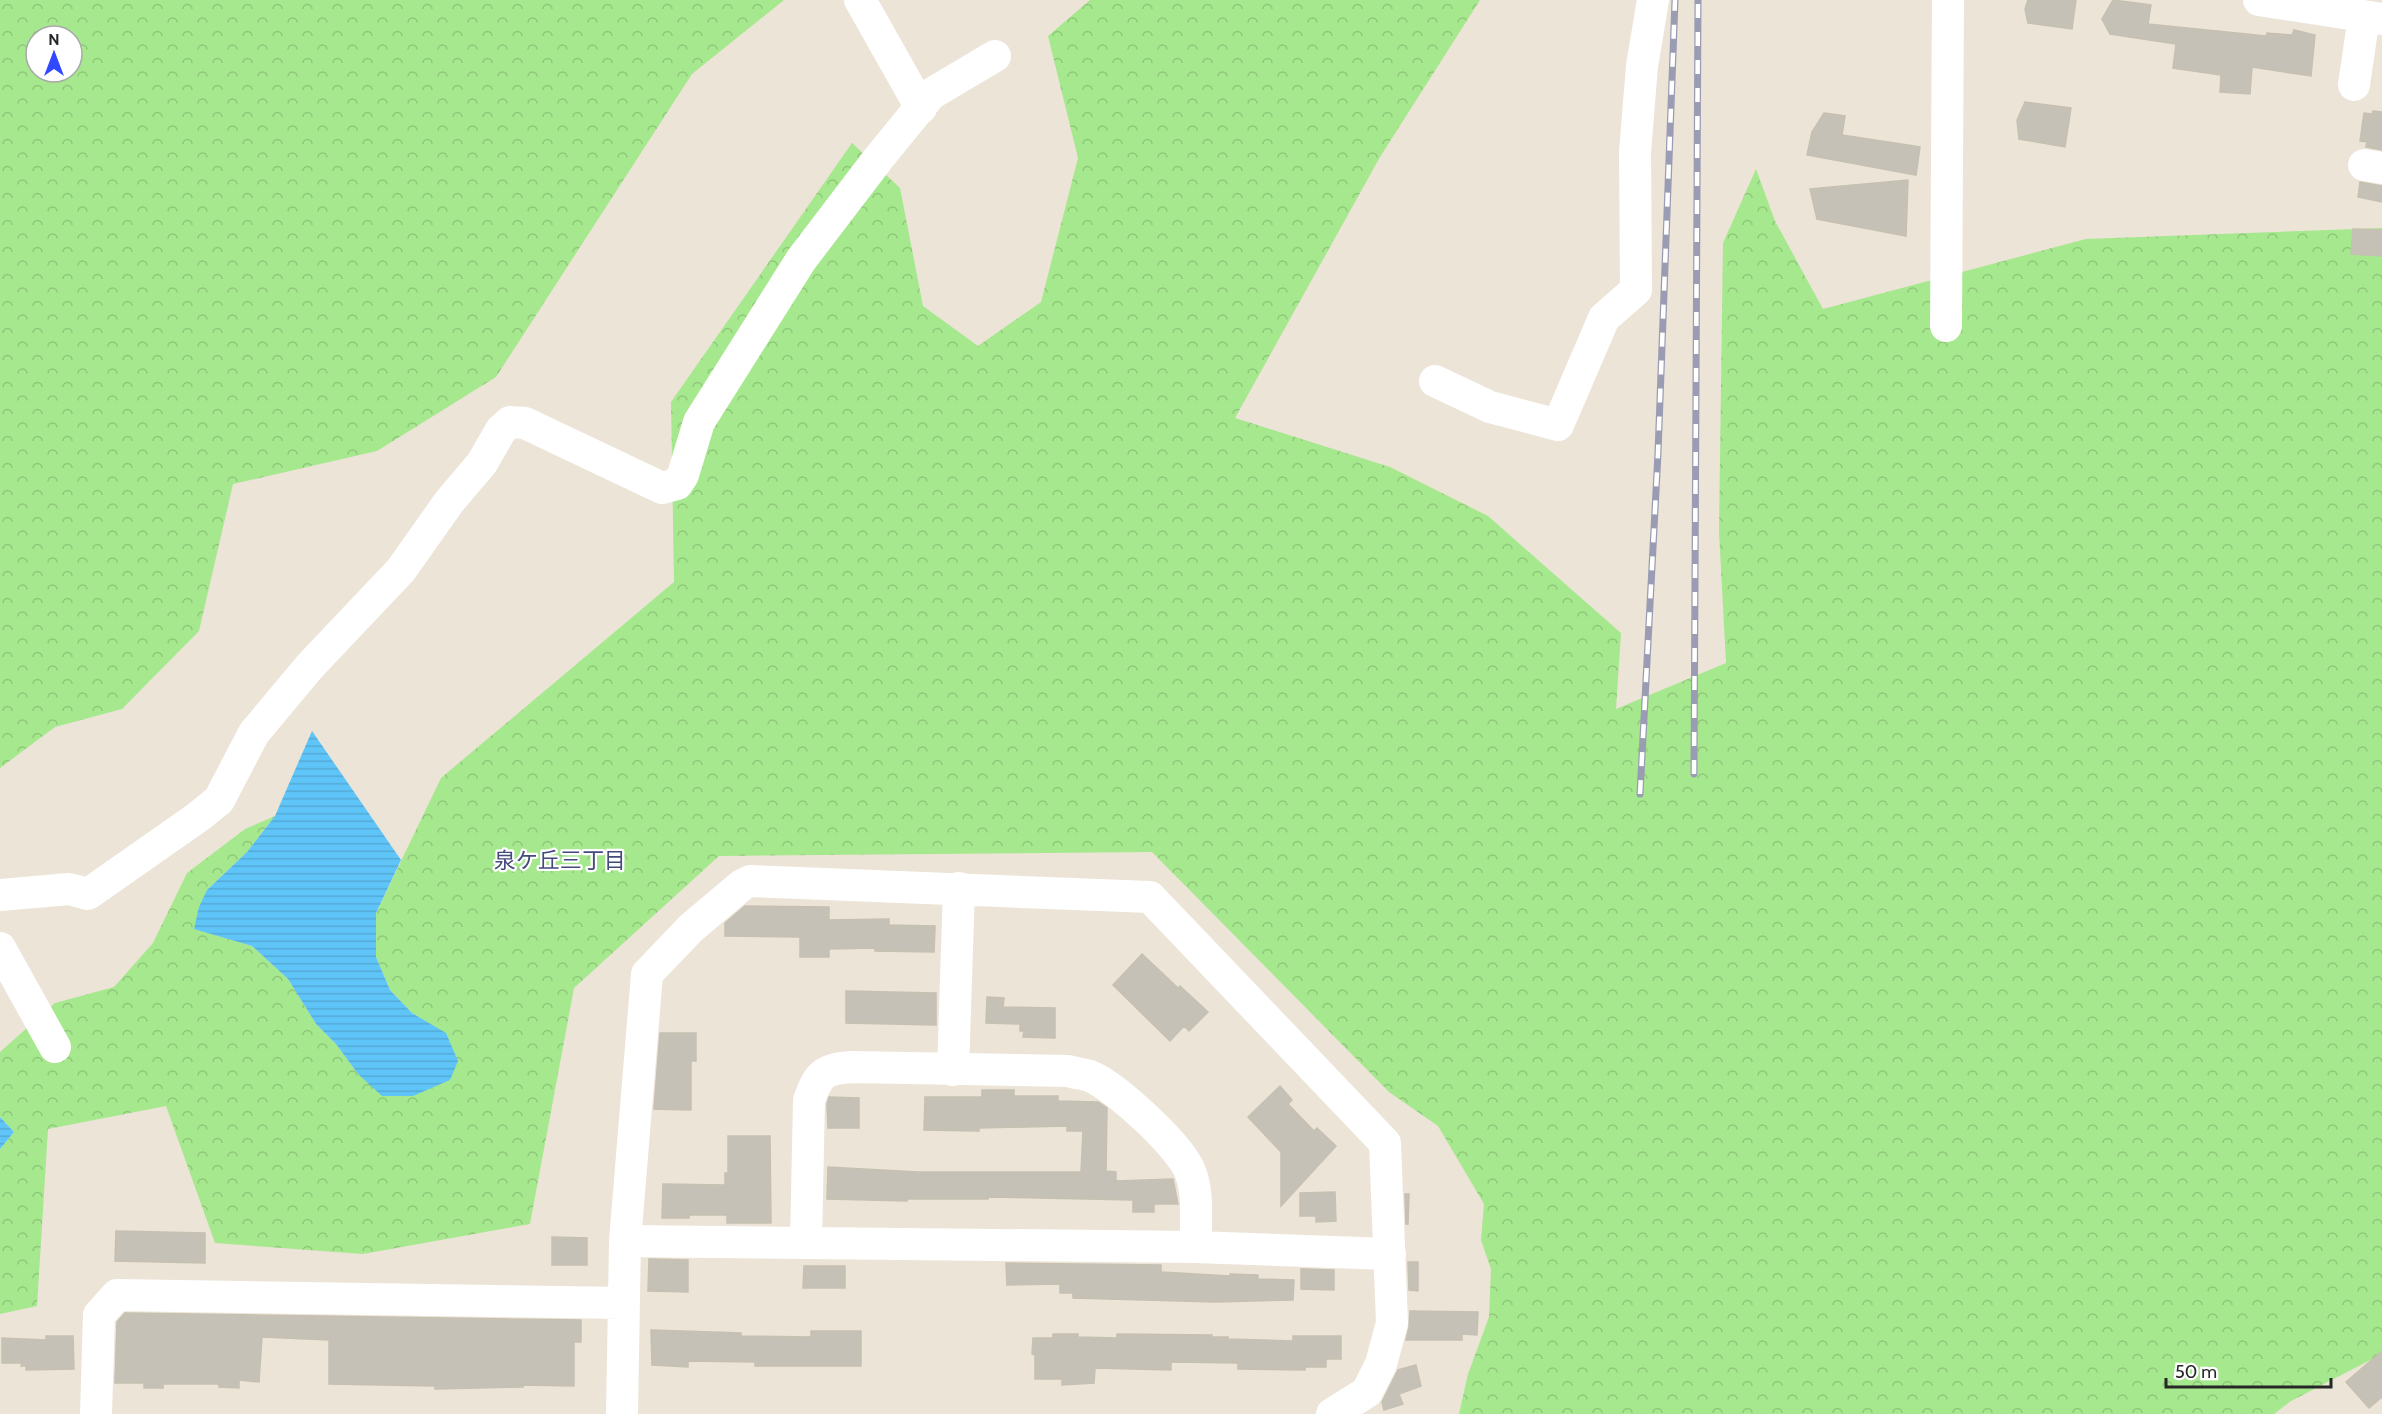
<svg xmlns="http://www.w3.org/2000/svg" width="2382" height="1414" viewBox="0 0 2382 1414" font-family="Cabin,'Noto Sans JP',sans-serif">
  <defs>
    <pattern id="forest-crowns" width="20" height="18" patternUnits="userSpaceOnUse" patternTransform="scale(1.5)"><rect width="20" height="18" fill="#a6e88d"/><path d="M2 6a3 3 0 1 1 6 0M12 15a3 3 0 1 1 6 0" fill="none" stroke="#8fc77a"/></pattern>
    <pattern id="water-rules" width="6" height="5" patternUnits="userSpaceOnUse" patternTransform="scale(1.5)"><rect width="6" height="5" fill="#5fc5f8"/><path d="M0 2.5h6" fill="none" stroke="#53a9d5"/></pattern>
  </defs>
  <rect width="100%" height="100%" fill="#ece4d7"/>
  <path fill="url(#forest-crowns)" fill-rule="evenodd" d="M0,0H784L692,74L496,377L377,451L233,484L199,631L122,709L55,727L0,768ZM36,36H72V72H36Z
    M1090,0H1480L1380,157L1235,418L1390,467L1488,516L1621,633L1616,709L1726,663L1719,531L1723,243L1756,169L1775,221L1823,309L2086,239L2382,228V1354L2291,1401L2274,1414H1459L1468,1374L1489,1317L1491,1269L1481,1240L1484,1204L1438,1126L1389,1092L1152,852L719,856L574,988L530,1224L363,1254L215,1243L166,1106L48,1129L37,1306L0,1314V1149L14,1132L0,1117V1052L55,1003L114,987L153,943L187,873L245,829L275,816L247,852L207,890L195,929L252,946L288,979L316,1024L336,1044L358,1074L446,1034L412,1013L390,990L376,957V913L441,778L674,582L671,402L852,143L900,188L923,306L978,346L1041,302L1078,158L1048,36Z"/>
  <path fill="url(#water-rules)" d="M312,731L401,860L376,913V957L390,990L412,1013L446,1033L458,1061L450,1080L413,1096H382L358,1074L336,1044L316,1024L288,979L252,946L194,929L199,907L207,890L247,852L275,816Z
    M0,1117L14,1132L0,1149Z"/>
  <path fill="#c6c1b7" stroke="#c6c0b1" stroke-width="1.5" d="M2028,0H2076L2072,29L2028,23L2025,9Z
    M2113,0L2151,5L2148,24L2266,36L2267,33L2292,35L2294,30L2315,35L2311,76L2252,67L2250,94L2220,92L2221,75L2173,68L2176,44L2110,34L2102,19Z
    M2025,102L2071,108L2065,147L2019,139L2017,120Z
    M2373,111L2382,112V150L2366,147L2367,142L2360,141L2364,113L2372,114Z
    M1824,113L1845,116L1842,135L1920,147L1916,175L1807,155L1812,132Z
    M1908,180L1906,236L1817,219L1810,189Z
    M2360,182L2382,186V202L2358,197Z
    M2353,229L2382,230V256L2351,254Z
    M745,906L829,907V920L889,919V925L935,926L934,952L875,951V948L829,949V957H800V937L725,936V923Z
    M1142,954L1178,988L1180,986L1208,1012L1189,1031L1184,1026L1170,1041L1113,985Z
    M846,991L936,993V1025L846,1023Z
    M987,997L1004,998L1003,1007L1055,1008V1038L1023,1037L1024,1031H1020V1024L986,1023Z
    M660,1033H696V1061H691V1110L654,1109Z
    M1280,1086L1292,1100L1288,1104L1314,1131L1317,1128L1336,1146L1281,1206V1152L1248,1117Z
    M982,1090H1014V1096H1058V1101L1098,1102L1107,1108L1106,1171L1116,1172V1181L1173,1179L1178,1204H1154V1212H1133V1200L988,1197V1199H907V1201L827,1199L828,1167L918,1172H1081L1083,1131H1067V1126L979,1128V1131L924,1130L925,1097H982Z
    M829,1097L859,1098V1128H828L827,1104Z
    M728,1136H770L771,1223H727V1215H689V1218H662L663,1184L725,1185V1173H728Z
    M1335,1192L1336,1221L1316,1222V1216H1300V1193Z
    M1405,1194H1409L1408,1224H1406Z
    M116,1231L205,1233V1263L115,1261Z
    M552,1237L587,1238V1265H552Z
    M649,1259L688,1260V1292L648,1291Z
    M1408,1262H1418V1291L1409,1290Z
    M1006,1263L1161,1265V1272L1230,1276V1274L1258,1275V1279L1294,1280L1293,1300L1215,1302L1073,1298V1293H1060V1284L1007,1285Z
    M804,1266H845V1288H803Z
    M1301,1269L1334,1270V1290L1301,1289Z
    M1410,1311L1478,1312L1477,1335L1462,1334V1340H1406L1409,1327Z
    M125,1313L581,1320V1342H574V1386L523,1385V1387L435,1389V1386L329,1384V1340L262,1337L259,1382L239,1380V1388L219,1387V1384H163V1388H144V1383H115L117,1322Z
    M651,1330L741,1333V1336L811,1337V1331H861V1366H755V1362L688,1361V1367L652,1365Z
    M1053,1334H1078V1337L1117,1338V1334L1212,1335V1337H1228V1339L1293,1341V1336H1341V1359H1326V1367H1305V1370L1238,1369V1363L1171,1362V1370L1095,1368L1094,1383L1062,1385V1379H1035V1355L1032,1354L1033,1338H1053Z
    M46,1336H73L74,1369L26,1370V1366H21L22,1363H2V1338L46,1340Z
    M2382,1351V1397L2369,1408L2346,1382Z
    M1416,1365L1421,1386L1399,1394L1403,1404L1384,1410L1382,1402L1398,1370Z"/>
  <g fill="none" stroke-linecap="round" stroke-linejoin="round">
    <path stroke="#fff" stroke-width="32" d="M860,0L921,108
      M2259,0L2382,19
      M2354,85L2364,16
      M2364,165L2382,168
      M1946,326L1948,0
      M1435,381L1490,407L1558,425L1604,318L1636,290L1635,152L1642,66L1653,0
      M0,895L69,889L88,894L198,817L219,800L254,733L310,666L401,570L449,502L482,463L501,430L510,422L525,423L662,488L677,484L683,475L699,422L801,260L878,159L931,94L995,56
      M0,948L55,1047
      M953,1070L959,888
      M625,1241L1196,1247L1390,1254
      M806,1242L809,1100C819,1073 824,1069 852,1067L1068,1071C1075,1073 1084,1074 1090,1076C1116,1087 1183,1148 1191,1174C1199,1196 1195,1224 1196,1247
      M96,1414L99,1315L117,1295L624,1303
      M622,1414L625,1241L647,974L691,928L742,885L750,881L1150,897L1385,1143L1392,1323L1381,1364L1367,1392L1332,1414"/>
    <g stroke="#9a9cb4" stroke-width="7">
      <path id="rail" d="M1694,774L1698,0
        M1640,794L1658,453L1675,0"/>
    </g>
    <use href="#rail" stroke="#fff" stroke-width="4.5" stroke-dasharray="14" stroke-linecap="butt"/>
  </g>
  <g text-anchor="middle" dominant-baseline="central" stroke-width="4.5" stroke-linejoin="round" paint-order="stroke">
    <g font-size="22" fill="#444a7b" stroke="#fff">
      <text x="560" y="860">泉ケ丘三丁目</text>
    </g>
  </g>
  <g transform="translate(54 54)"><circle r="28" fill="#ffffff" stroke="#a9a9a9" stroke-width="1.5"/>
  <path d="M0-4.5L10 22L0 15L-10 22Z" fill="#3049ff"/>
  <text y="-9" font-size="16" font-weight="bold" text-anchor="middle" fill="#272727">N</text>
  </g>
  <path d="M2166 1378v9h165v-9" fill="none" stroke="#272727" stroke-width="3"/>
  <text x="2175" y="1378" font-size="18" fill="#272727" stroke="#ffffff" stroke-width="4.5" paint-order="stroke">50 m</text>
</svg>
